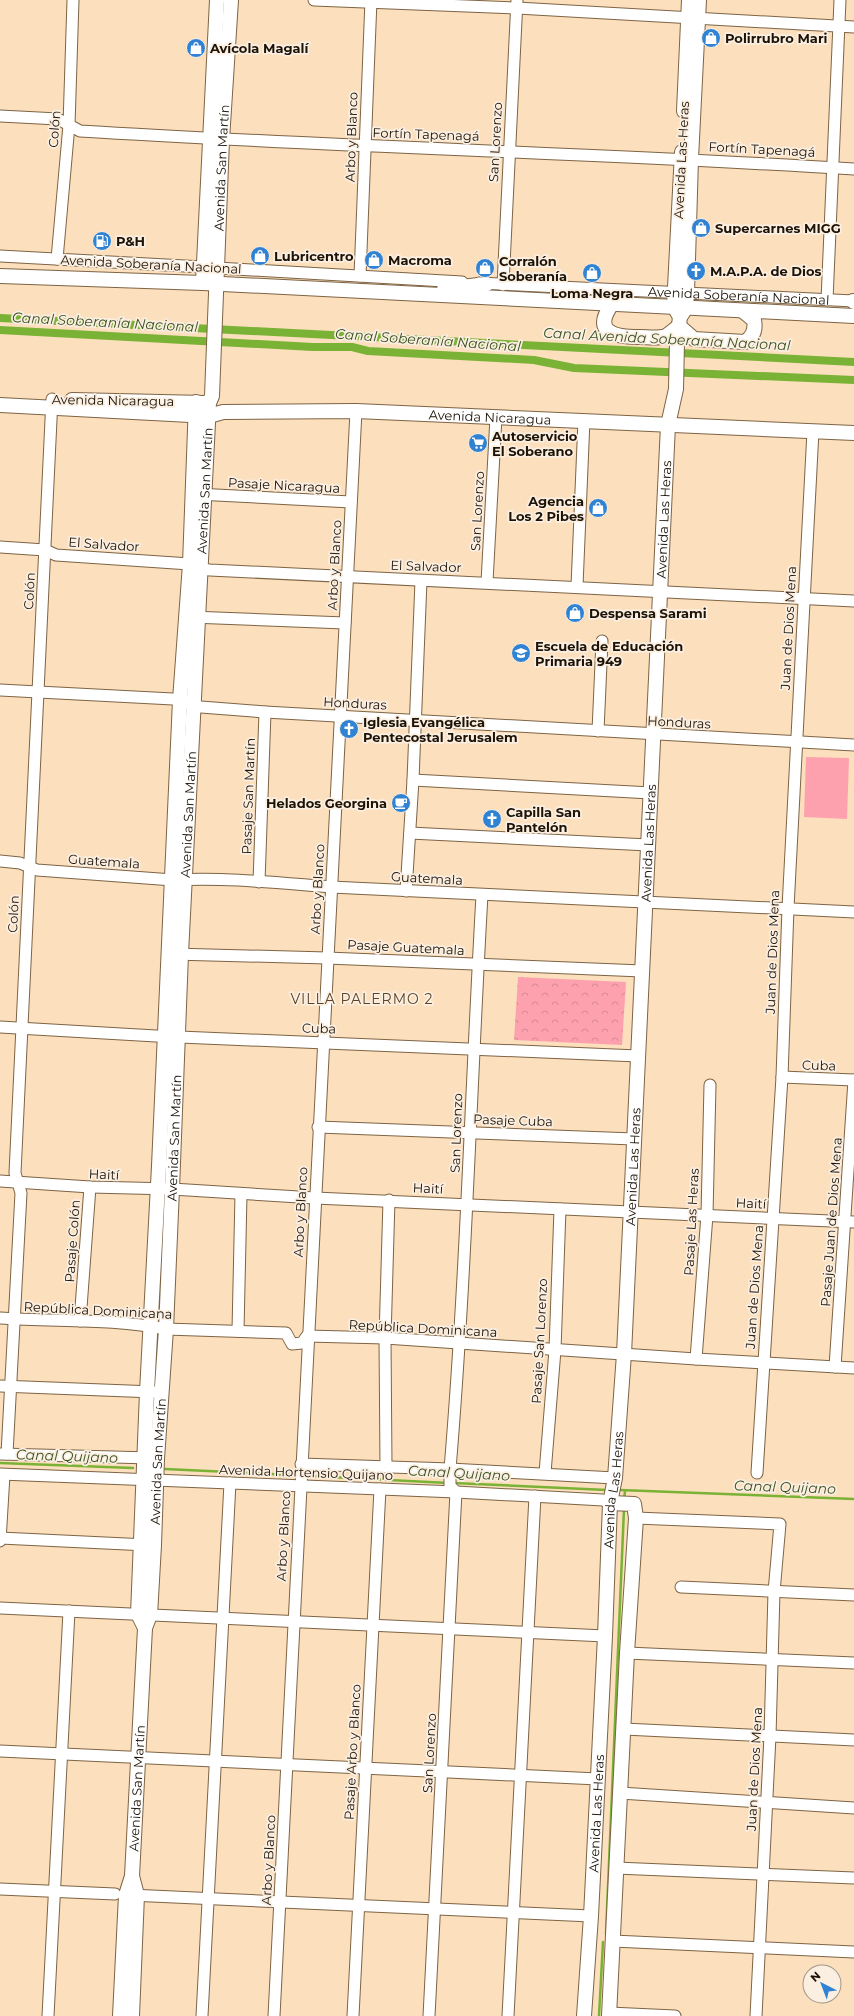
<svg xmlns="http://www.w3.org/2000/svg" width="854" height="2016" viewBox="0 0 854 2016" font-family="Montserrat,sans-serif">
  <defs>
    <pattern id="park-crowns" width="20" height="18" patternUnits="userSpaceOnUse"><rect width="20" height="18" fill="#fda1ae"/><path d="M2 6a3 3 0 1 1 6 0M12 15a3 3 0 1 1 6 0" fill="none" stroke="#d88a94"/></pattern>
  </defs>
  <rect width="100%" height="100%" fill="#fcdfbd"/>
  <path fill="url(#park-crowns)" d="M518,977L626,982L622,1045L514,1040Z"/>
  <path fill="#fda1ae" d="M806,757L849,758L847,819L804,817Z"/>
  <g fill="none" stroke-linecap="round" stroke-linejoin="round">
    <path stroke="#79b234" stroke-width="2.5" d="M0,1463L133,1468
      M165,1469L293,1475
      M310,1476L448,1483
      M453,1483L607,1490
      M620,1490L854,1499
      M624,1500L625,1491
      M606,1934L624,1509
      M599,2016L603,1942"/>
    <path stroke="#79b234" stroke-width="8" d="M0,318L854,362
      M0,330L313,347H352L368,351L534,360L574,368L854,380"/>
    <g stroke="#7d6445" stroke-width="13">
      <g id="minor">
        <path d="M314,0L517,8L854,27"/>
        <path d="M0,116L58,119L80,131C338,147 596,153 854,169"/>
        <path d="M0,256L203,267"/>
        <path d="M57,259L69,125L73,0"/>
        <path d="M217,268L462,282"/>
        <path d="M360,276L371,0"/>
        <path id="s1" d="M479,283L854,301"/>
        <path d="M503,285L517,0"/>
        <path d="M827,300L840,0"/>
        <path d="M196,494L351,502"/>
        <path d="M0,547L45,550L56,555L190,564L201,569L210,570L854,601"/>
        <path d="M487,582L496,417"/>
        <path d="M577,586L584,420"/>
        <path d="M191,617L345,623"/>
        <path d="M0,690L173,699L201,707L265,712L854,745"/>
        <path d="M598,731L602,641"/>
        <path d="M413,780L651,793"/>
        <path d="M410,833L648,845"/>
        <path d="M0,861L20,863L37,870L173,880C225,877 279,883 331,887L854,912"/>
        <path d="M259,882L265,712"/>
        <path d="M406,891L413,780L421,581"/>
        <path d="M173,954L327,958L642,971"/>
        <path d="M0,1027L156,1036L638,1056"/>
        <path d="M782,1077L854,1080"/>
        <path d="M318,1127L634,1139"/>
        <path d="M0,1181L90,1187L172,1189L315,1198L854,1222"/>
        <path d="M0,1318C55,1322 112,1318 166,1329L286,1333L292,1344L302,1343L307,1336L385,1338L696,1359L854,1368"/>
        <path d="M80,1321L90,1187"/>
        <path d="M238,1331L241,1194"/>
        <path d="M696,1359L707,1215L710,1085"/>
        <path d="M835,1367L854,1080"/>
        <path d="M0,1386L154,1392"/>
        <path d="M1,1454L151,1458"/>
        <path d="M7,1454L21,1193L15,1173L52,399"/>
        <path d="M301,1464L450,1469L615,1478"/>
        <path d="M386,1467L385,1338L389,1200"/>
        <path d="M545,1473L555,1350L560,1209"/>
        <path d="M757,1473L782,1077L788,908L813,431"/>
        <path d="M0,1474L456,1492L603,1500L610,1503"/>
        <path d="M636,1518L780,1524L774,1592L770,1736L756,2016"/>
        <path d="M0,1538L147,1545"/>
        <path d="M0,1541L4,1475"/>
        <path d="M681,1587L854,1595"/>
        <path d="M0,1608L605,1636"/>
        <path d="M627,1653L854,1663"/>
        <path d="M624,1729L854,1740"/>
        <path d="M0,1751L598,1779"/>
        <path d="M620,1793L854,1808"/>
        <path d="M616,1868L854,1878"/>
        <path d="M0,1889L115,1894"/>
        <path d="M130,1895L591,1916"/>
        <path d="M613,1941L854,1952"/>
        <path d="M609,2013L675,2016"/>
        <path d="M48,2016L69,1611"/>
        <path d="M202,2016L230,1483"/>
        <path d="M274,2016L356,411"/>
        <path d="M353,2016L380,1489"/>
        <path d="M429,2016L456,1492L450,1486V1469C466,1278 471,1086 482,895"/>
        <path d="M508,2016L535,1496"/>
      </g>
    </g>
    <g stroke="#7d6445" stroke-width="16">
      <g id="major">
        <path d="M684,111L689,0"/>
        <path d="M0,276L203,283L854,316"/>
        <path d="M203,283L217,0"/>
        <path d="M444,289L487,284"/>
        <path d="M853,301L854,302"/>
        <path d="M612,304C592,332 614,337 639,337C648,337 658,339 666,336C671,333 675,329 679,326L694,339L745,342C753,337 756,330 754,320L743,311"/>
        <path d="M679,315L674,307L682,152"/>
        <path d="M72,400L205,403"/>
        <path id="s2" d="M0,405L209,416L223,412L356,411L854,433"/>
        <path d="M145,1628L138,1614L147,1392L159,1166L180,700L190,564L196,402"/>
        <path d="M132,1876L137,1895L132,2016"/>
        <path id="s3" d="M120,2016L126,1895L132,1876L145,1628L150,1615L154,1545L157,1459L166,1329L172,1189L181,954L209,403L212,396L222,140L231,0"/>
        <path id="s4" d="M584,2016L591,1916L605,1636L610,1503L615,1478L624,1354L668,425L676,389L677,342L680,317L686,308L687,293L691,159L699,0"/>
        <path d="M609,2016L627,1653L636,1518L634,1504L610,1503"/>
      </g>
    </g>
    <use href="#minor" stroke="#fff" stroke-width="11"/>
    <use href="#major" stroke="#fff" stroke-width="14"/>
  </g>
  <defs>
    <g id="shop-disc" transform="scale(1)"><circle r="9.5" fill="#3083d2" stroke="#fbefe2"/><path d="M-5-2.5h2.3a2.7 3.5 0 0 1 5.4 0H5L5.5 6h-11ZM-1.5-2.5h3a1.5 2.3 0 0 0-3 0Z" fill="#fff"/></g>
    <g id="fuel-disc" transform="scale(1)"><circle r="9.5" fill="#3083d2" stroke="#fbefe2"/><path d="M-5.5-6h7V0h2V4h1.3V-2.5L3-4.5l.8-.8L6-3V5H2.5V1h-1V6h-7ZM-4.2-4.7v3.2H.2V-4.7Z" fill="#fff"/></g>
    <g id="church-disc" transform="scale(1)"><circle r="9.5" fill="#3083d2" stroke="#fbefe2"/><path d="M-1.2-6h2.4v3.5h3.3v2.4h-3.3V6h-2.4V-.1h-3.3v-2.4h3.3Z" fill="#fff"/></g>
    <g id="supermarket-disc" transform="scale(1)"><circle r="9.5" fill="#3083d2" stroke="#fbefe2"/><path d="M-6-5.5h2.5l.6 2H6L4.5 2H-2.5L-4.4-4H-6ZM-1.5 3.2a1.3 1.3 0 1 0 .1 0ZM3 3.2a1.3 1.3 0 1 0 .1 0Z" fill="#fff"/></g>
    <g id="school-disc" transform="scale(1)"><circle r="9.5" fill="#3083d2" stroke="#fbefe2"/><path d="M0-5L7-2L0 1L-7-2ZM-4 1L0 2.5L4 1V4Q0 6-4 4Z" fill="#fff"/></g>
    <g id="cafe-disc" transform="scale(1)"><circle r="9.5" fill="#3083d2" stroke="#fbefe2"/><path d="M-5.5-4.5H6V0H3Q3 3.5 0 3.5H-2.5Q-5.5 3.5-5.5 0ZM3-3.2v2h1.7v-2ZM-6 4.5H4V6H-6Z" fill="#fff"/></g>
  </defs>
  <g fill-rule="evenodd">
    <use href="#shop-disc" x="711" y="38"/>
    <use href="#shop-disc" x="196" y="48"/>
    <use href="#shop-disc" x="701" y="228"/>
    <use href="#fuel-disc" x="102" y="241"/>
    <use href="#shop-disc" x="260" y="256"/>
    <use href="#shop-disc" x="374" y="260"/>
    <use href="#shop-disc" x="485" y="268"/>
    <use href="#church-disc" x="696" y="271"/>
    <use href="#shop-disc" x="592" y="273"/>
    <use href="#supermarket-disc" x="478" y="443"/>
    <use href="#shop-disc" x="598" y="508"/>
    <use href="#shop-disc" x="575" y="613"/>
    <use href="#school-disc" x="521" y="653"/>
    <use href="#church-disc" x="349" y="729"/>
    <use href="#cafe-disc" x="401" y="803"/>
    <use href="#church-disc" x="492" y="819"/>
  </g>
  <g text-anchor="middle" dominant-baseline="central" stroke-width="3.5" stroke-linejoin="round" paint-order="stroke">
    <g font-size="13" font-weight="bold" fill="#1c1206" stroke="#fbefe2" text-anchor="start">
      <text x="725" y="38">Polirrubro Mari</text>
      <text x="210" y="48">Avícola Magalí</text>
      <text x="715" y="228">Supercarnes MIGG</text>
      <text x="116" y="241">P&amp;H</text>
      <text x="274" y="256">Lubricentro</text>
      <text x="388" y="260">Macroma</text>
      <text x="499" y="261">Corralón<tspan x="499" dy="15">Soberanía</tspan></text>
      <text x="710" y="271">M.A.P.A. de Dios</text>
      <text x="592" y="293" text-anchor="middle">Loma Negra</text>
      <text x="492" y="436">Autoservicio<tspan x="492" dy="15">El Soberano</tspan></text>
      <text x="584" y="501" text-anchor="end">Agencia<tspan x="584" dy="15">Los 2 Pibes</tspan></text>
      <text x="589" y="613">Despensa Sarami</text>
      <text x="535" y="646">Escuela de Educación<tspan x="535" dy="15">Primaria 949</tspan></text>
      <text x="363" y="722">Iglesia Evangélica<tspan x="363" dy="15">Pentecostal Jerusalem</tspan></text>
      <text x="387" y="803" text-anchor="end">Helados Georgina</text>
      <text x="506" y="812">Capilla San<tspan x="506" dy="15">Pantelón</tspan></text>
    </g>
    <g font-size="13" fill="#1c1206" stroke="#fbefe2">
      <text transform="translate(54 129) rotate(-86)">Colón</text>
      <text transform="translate(426 134) rotate(2)">Fortín Tapenagá</text>
      <text transform="translate(351 137) rotate(-88)">Arbo y Blanco</text>
      <text transform="translate(495 142) rotate(-87)">San Lorenzo</text>
      <text transform="translate(762 149) rotate(3)">Fortín Tapenagá</text>
      <text transform="translate(681 160) rotate(-87)">Avenida Las Heras</text>
      <text stroke="none"><textPath href="#s3" startOffset="1853">Avenida San Martín</textPath></text>
      <text transform="translate(151 264) rotate(3)">Avenida Soberanía Nacional</text>
      <text stroke="none"><textPath href="#s1" startOffset="260">Avenida Soberanía Nacional</textPath></text>
      <text transform="translate(113 400) rotate(1)">Avenida Nicaragua</text>
      <text stroke="none"><textPath href="#s2" startOffset="491">Avenida Nicaragua</textPath></text>
      <text transform="translate(284 485) rotate(3)">Pasaje Nicaragua</text>
      <text stroke="none"><textPath href="#s3" startOffset="1529">Avenida San Martín</textPath></text>
      <text transform="translate(477 511) rotate(-87)">San Lorenzo</text>
      <text stroke="none"><textPath href="#s4" startOffset="1499">Avenida Las Heras</textPath></text>
      <text transform="translate(104 544) rotate(4)">El Salvador</text>
      <text transform="translate(334 565) rotate(-87)">Arbo y Blanco</text>
      <text transform="translate(426 566) rotate(2)">El Salvador</text>
      <text transform="translate(29 591) rotate(-87)">Colón</text>
      <text transform="translate(788 628) rotate(-87)">Juan de Dios Mena</text>
      <text transform="translate(355 703) rotate(3)">Honduras</text>
      <text transform="translate(679 722) rotate(3)">Honduras</text>
      <text transform="translate(248 796) rotate(-88)">Pasaje San Martín</text>
      <text stroke="none"><textPath href="#s3" startOffset="1205">Avenida San Martín</textPath></text>
      <text stroke="none"><textPath href="#s4" startOffset="1175">Avenida Las Heras</textPath></text>
      <text transform="translate(104 861) rotate(4)">Guatemala</text>
      <text transform="translate(427 878) rotate(3)">Guatemala</text>
      <text transform="translate(317 889) rotate(-87)">Arbo y Blanco</text>
      <text transform="translate(13 914) rotate(-87)">Colón</text>
      <text transform="translate(406 947) rotate(3)">Pasaje Guatemala</text>
      <text transform="translate(772 952) rotate(-88)">Juan de Dios Mena</text>
      <text transform="translate(319 1028) rotate(2)">Cuba</text>
      <text transform="translate(819 1065) rotate(2)">Cuba</text>
      <text transform="translate(513 1120) rotate(2)">Pasaje Cuba</text>
      <text transform="translate(456 1133) rotate(-88)">San Lorenzo</text>
      <text stroke="none"><textPath href="#s3" startOffset="881">Avenida San Martín</textPath></text>
      <text stroke="none"><textPath href="#s4" startOffset="851">Avenida Las Heras</textPath></text>
      <text transform="translate(104 1174) rotate(3)">Haití</text>
      <text transform="translate(428 1188) rotate(3)">Haití</text>
      <text transform="translate(751 1203) rotate(3)">Haití</text>
      <text transform="translate(300 1212) rotate(-87)">Arbo y Blanco</text>
      <text transform="translate(691 1222) rotate(-87)">Pasaje Las Heras</text>
      <text transform="translate(831 1222) rotate(-86)">Pasaje Juan de Dios Mena</text>
      <text transform="translate(72 1241) rotate(-86)">Pasaje Colón</text>
      <text transform="translate(754 1287) rotate(-86)">Juan de Dios Mena</text>
      <text transform="translate(98 1310) rotate(3)">República Dominicana</text>
      <text transform="translate(423 1328) rotate(3)">República Dominicana</text>
      <text transform="translate(539 1341) rotate(-87)">Pasaje San Lorenzo</text>
      <text stroke="none"><textPath href="#s3" startOffset="557">Avenida San Martín</textPath></text>
      <text transform="translate(306 1472) rotate(2)">Avenida Hortensio Quijano</text>
      <text stroke="none"><textPath href="#s4" startOffset="527">Avenida Las Heras</textPath></text>
      <text transform="translate(283 1536) rotate(-87)">Arbo y Blanco</text>
      <text transform="translate(352 1752) rotate(-87)">Pasaje Arbo y Blanco</text>
      <text transform="translate(429 1753) rotate(-87)">San Lorenzo</text>
      <text transform="translate(754 1769) rotate(-87)">Juan de Dios Mena</text>
      <text stroke="none"><textPath href="#s3" startOffset="229">Avenida San Martín</textPath></text>
      <text stroke="none"><textPath href="#s4" startOffset="203">Avenida Las Heras</textPath></text>
      <text transform="translate(268 1860) rotate(-87)">Arbo y Blanco</text>
    </g>
    <g font-size="14" font-style="italic" fill="#3a5121" stroke="#fbefe2">
      <text transform="translate(105 322) rotate(3)">Canal Soberanía Nacional</text>
      <text transform="translate(667 339) rotate(3)">Canal Avenida Soberanía Nacional</text>
      <text transform="translate(428 340) rotate(4)">Canal Soberanía Nacional</text>
      <text transform="translate(67 1456) rotate(2)">Canal Quijano</text>
      <text transform="translate(459 1473) rotate(3)">Canal Quijano</text>
      <text transform="translate(785 1487) rotate(2)">Canal Quijano</text>
    </g>
    <g font-size="14" letter-spacing="1" fill="#5b4325" stroke="#fbefe2">
      <text x="362" y="999">VILLA PALERMO 2</text>
    </g>
  </g>
  <g transform="translate(822 1984) rotate(318)"><circle r="19" fill="#fbefe2" stroke="#a2978a"/>
  <path d="M0-3L7 15L0 10L-7 15Z" fill="#3083d2"/>
  <text y="-6" font-size="11" font-weight="bold" text-anchor="middle" fill="#1c1206">N</text>
  </g>
</svg>
